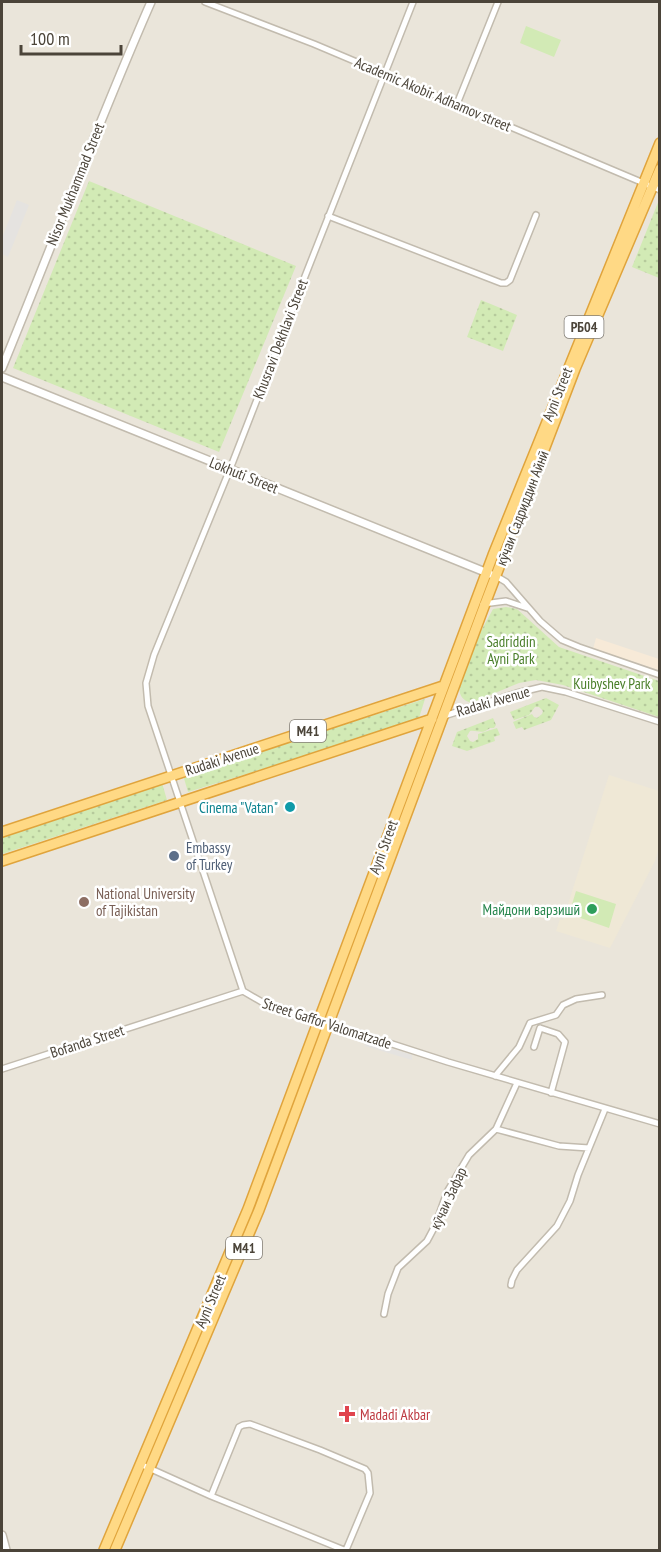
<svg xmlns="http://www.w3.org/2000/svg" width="661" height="1552" viewBox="0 0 661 1552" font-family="'PT Sans Narrow',sans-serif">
  <defs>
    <pattern id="grass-dots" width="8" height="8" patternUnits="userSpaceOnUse" patternTransform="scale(1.5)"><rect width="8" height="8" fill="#d2eab5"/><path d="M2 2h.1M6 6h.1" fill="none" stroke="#b6ca9c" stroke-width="1.8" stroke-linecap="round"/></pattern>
  </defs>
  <rect width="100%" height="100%" fill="#f6f3ec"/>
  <path fill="#eae5da" d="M2,2H659V1550H2Z"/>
  <path fill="#f7ead8" d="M596,638L659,659V670L593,649Z"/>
  <path fill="#efe8d6" d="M609,775L659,791V847L655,861L610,948L556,931L560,919L563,920Z"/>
  <path fill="url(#grass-dots)" d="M89,181L296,266L219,452L13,368Z
    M659,200V278L632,267Z
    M481,300L517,315L503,351L467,337Z
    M506,607L517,609L559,647L659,681V717L563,685L536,680L519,683L471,703C463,700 460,697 459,688L480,633L493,609Z
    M546,698L559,705L551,720L524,730L522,727L516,729L513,722L532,714L534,717L537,718L542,714L543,711L539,707H535L529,715L514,720L510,712Z
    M425,699L418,721L188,792L183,775Z
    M493,718L496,725L494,728H490C482,735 478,730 470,731L467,736L470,741L473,742L478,739V734L497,728L500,735L494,737L495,741L467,751L452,746L457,732Z
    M162,783L167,800L2,854V836Z"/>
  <path fill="#d2eab5" d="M526,26L561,40L554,57L520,43Z
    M576,891L616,904L609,928L569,914Z"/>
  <path fill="#e5e3e0" d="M17,200L29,205L8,257L2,254V238Z
    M364,1040L412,1055V1060L365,1046Z"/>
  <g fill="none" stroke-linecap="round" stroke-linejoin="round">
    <g stroke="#c2bbae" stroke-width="8">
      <path id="minor" d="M205,2L314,44L660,190
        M413,2L300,289L230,469L154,655L146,683L148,706L243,991L262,1002L448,1062L660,1124
        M457,104L498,2
        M328,216L501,283H506L510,280L536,215
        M496,576L506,582L540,621L562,640L579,647L660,675
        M483,604L506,601L527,608
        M444,716L517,693L542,687L566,692L660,722
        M534,1047L540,1028L558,1034L565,1042L551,1093
        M2,1069L243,991
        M495,1076L519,1047L530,1023L556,1015L563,1005L576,999L602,995
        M496,1129L559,1146L589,1148
        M511,1285L512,1280L517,1270L557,1226L570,1201L578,1175L605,1109
        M384,1314L388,1294L398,1268L427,1241L435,1226L447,1192L469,1155L496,1129L517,1083
        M140,1464L211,1496L344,1550
        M211,1496L239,1427L243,1425L250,1424L320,1450L365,1469L368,1473L370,1493L346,1550"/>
    </g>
    <g stroke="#c2bbae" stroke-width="10">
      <path id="tertiary" d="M2,368C52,246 98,123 151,2
        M2,377L490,574
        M2,1535L6,1550"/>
    </g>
    <g stroke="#e0a43c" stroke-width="12">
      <path id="trunk" d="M2,832L443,686
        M2,861L432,719
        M104,1550L248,1209L493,555L660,143
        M115,1550L259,1210L485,604L575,369L660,169"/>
    </g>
    <use href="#minor" stroke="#fff" stroke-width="5"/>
    <use href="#tertiary" stroke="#fff" stroke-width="7"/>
    <use href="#trunk" stroke="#ffd985" stroke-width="9"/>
  </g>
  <circle fill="#0f9aa8" stroke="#fff" stroke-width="2" cx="290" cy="807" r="6"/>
  <circle fill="#5c6f8a" stroke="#fff" stroke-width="2" cx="174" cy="856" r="6"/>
  <circle fill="#8d6e63" stroke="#fff" stroke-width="2" cx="84" cy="902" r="6"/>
  <circle fill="#2e9e5b" stroke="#fff" stroke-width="2" cx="592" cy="909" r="6"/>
  <path fill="#e0444e" stroke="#fff" stroke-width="2" d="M344 1405h6v6h6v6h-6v6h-6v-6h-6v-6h6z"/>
  <g text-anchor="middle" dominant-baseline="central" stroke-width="5" stroke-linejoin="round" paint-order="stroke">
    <g fill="#fff" stroke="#817c74" stroke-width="1.5">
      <rect x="564.5" y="316" width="39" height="22" rx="4.5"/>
      <rect x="290" y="720" width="36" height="22" rx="4.5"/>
      <rect x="226" y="1237" width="36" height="22" rx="4.5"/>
    </g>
    <g font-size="14" font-weight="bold" fill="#4b4439">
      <text x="584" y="327">РБ04</text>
      <text x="308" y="731">M41</text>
      <text x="244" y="1248">M41</text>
    </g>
    <g font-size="15" fill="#4b4439" stroke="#fff">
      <text transform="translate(433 94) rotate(23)">Academic Akobir Adhamov street</text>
      <text transform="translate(75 184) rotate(-68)">Nisor Mukhammad Street</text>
      <text transform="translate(280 339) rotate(-69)">Khusravi Dekhlavi Street</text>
      <text transform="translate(557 394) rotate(-68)">Ayni Street</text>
      <text transform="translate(244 475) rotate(22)">Lokhuti Street</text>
      <text transform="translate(522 508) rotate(-69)">кӯчаи Садриддин Айнӣ</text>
      <text transform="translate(493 701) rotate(-16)">Radaki Avenue</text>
      <text transform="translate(222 759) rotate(-18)">Rudaki Avenue</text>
      <text transform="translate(383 847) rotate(-70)">Ayni Street</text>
      <text transform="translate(327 1023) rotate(18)">Street Gaffor Valomatzade</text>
      <text transform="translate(87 1041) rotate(-18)">Bofanda Street</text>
      <text transform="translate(448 1198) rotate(-65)">кӯчаи Зафар</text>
      <text transform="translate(210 1301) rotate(-67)">Ayni Street</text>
    </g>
    <g font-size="15" fill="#4a7f2a" stroke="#fff">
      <text x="511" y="641">Sadriddin<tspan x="511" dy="17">Ayni Park</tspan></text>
      <text x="612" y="683">Kuibyshev Park</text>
    </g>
    <g font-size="15" fill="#0d838f" stroke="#fff" text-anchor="end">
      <text x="278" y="807">Cinema "Vatan"</text>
    </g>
    <g font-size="15" fill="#4e5e75" stroke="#fff" text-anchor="start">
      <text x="186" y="847">Embassy<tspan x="186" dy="17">of Turkey</tspan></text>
    </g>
    <g font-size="15" fill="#785e54" stroke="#fff" text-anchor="start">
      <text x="96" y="893">National University<tspan x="96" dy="17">of Tajikistan</tspan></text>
    </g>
    <g font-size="15" fill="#27864d" stroke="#fff" text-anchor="end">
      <text x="580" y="909">Майдони варзишӣ</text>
    </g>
    <g font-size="15" fill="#be3a42" stroke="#fff" text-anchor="start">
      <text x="360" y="1414">Madadi Akbar</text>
    </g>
  </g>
  <rect width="661" height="1552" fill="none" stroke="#4b4439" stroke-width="6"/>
  <path d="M21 45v9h100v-9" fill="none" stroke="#4b4439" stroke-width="3"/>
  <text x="30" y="45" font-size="18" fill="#4b4439" stroke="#ffffff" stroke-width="4.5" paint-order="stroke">100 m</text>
</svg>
